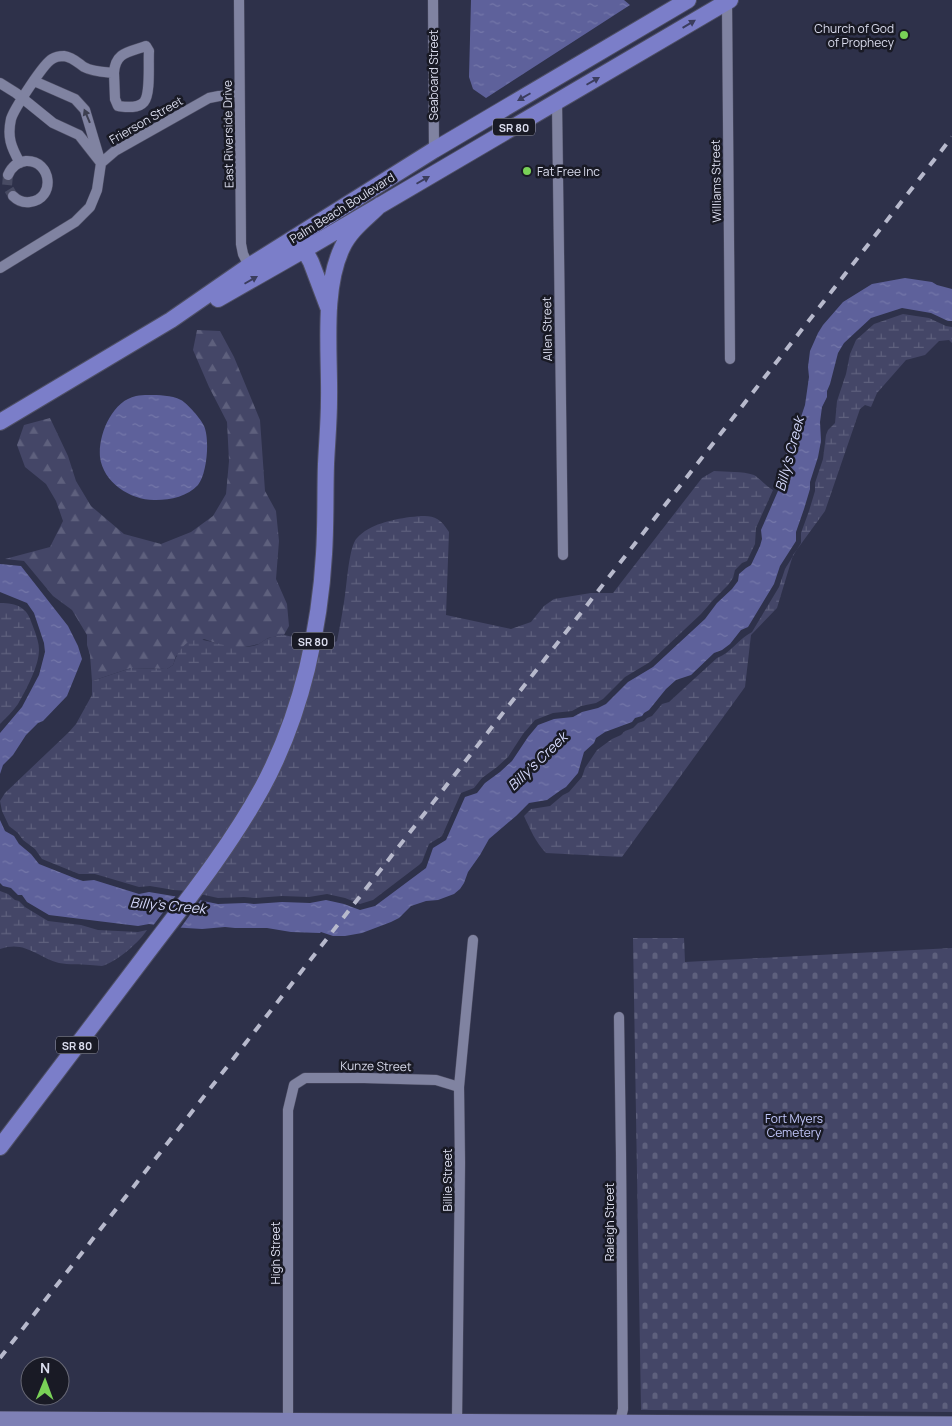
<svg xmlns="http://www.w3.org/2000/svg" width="952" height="1426" viewBox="0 0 952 1426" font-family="Manrope,sans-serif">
  <defs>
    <pattern id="forest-firs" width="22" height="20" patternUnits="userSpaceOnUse" patternTransform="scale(1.25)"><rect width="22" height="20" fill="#444667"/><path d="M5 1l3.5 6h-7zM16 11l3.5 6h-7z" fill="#5e607d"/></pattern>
    <pattern id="wetland-marsh" width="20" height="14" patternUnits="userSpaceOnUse" patternTransform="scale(1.25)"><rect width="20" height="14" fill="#444667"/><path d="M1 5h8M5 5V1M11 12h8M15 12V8" fill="none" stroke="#5e607d"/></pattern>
    <pattern id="cemetery-stones" width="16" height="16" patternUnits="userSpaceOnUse" patternTransform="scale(1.25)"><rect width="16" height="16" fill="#444667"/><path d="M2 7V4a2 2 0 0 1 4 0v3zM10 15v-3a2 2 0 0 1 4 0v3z" fill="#5e607d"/></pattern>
    <pattern id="water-ripples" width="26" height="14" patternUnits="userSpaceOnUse" patternTransform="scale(1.25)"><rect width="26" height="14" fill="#5e619b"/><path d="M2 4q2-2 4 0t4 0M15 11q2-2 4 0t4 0" fill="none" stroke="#7477a9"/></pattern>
  </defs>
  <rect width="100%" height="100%" fill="#2e314a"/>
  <path fill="url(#forest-firs)" d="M197,330L220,331L234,357L260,420L265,491L276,511L279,541L276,579L287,604L289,626L284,635L268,638L259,644L245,647H227L204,639L176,656L173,665L167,669L131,668L92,681L90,655L87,645V635L72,610L53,596L24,561L5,559L50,547L63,521L56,501L46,484L25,467L17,445L24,425L50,418L68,456L76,481L91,506L124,534L161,544L191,532L213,516L226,494L229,461L227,422L209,387L193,350Z"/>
  <path fill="url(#wetland-marsh)" d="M903,314L929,318L946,326L952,327V343L949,340L939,341L925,355L906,360L877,393L871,407L865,405L860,409L825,511L793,555L777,608L751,635L745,687L622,857L546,853C536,843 530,829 524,816L531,809L550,806L563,795L569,792L582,777L585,768L597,750L612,739L621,735L625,731L633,728L638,723L644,721L647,718L652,716L662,704L669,702L717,658C732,652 738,639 752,632L779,587L785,569L801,543V533L809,511L815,491V483L823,459L826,435L828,430L835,423L837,401L846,374L850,354L856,340L874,324Z
    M714,471C727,472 742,471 754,475C758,477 766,486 773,490L756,528L755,544L747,561L742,563L735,570L733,578L728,585L714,599L701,614L650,662L625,677L603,699L596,703L581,706L572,711L553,713L535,720L523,734L508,757L497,767L482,778L474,788L461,793L442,836L429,844L422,862L419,865L373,900L360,904L345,898L327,894L309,897L282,896L255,898L244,897L218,898L200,894L242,835L320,642L331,644L337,641C340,626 343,610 345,595C347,583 349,546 357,538C370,524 391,520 410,517C430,515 438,514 449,532L446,615L511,629L531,622L544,606L554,599L591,593H613L702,478Z
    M0,603C17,603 27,607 32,624C35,632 39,641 39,650C39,666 26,690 18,704C13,711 6,718 0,724Z
    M284,635L307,640C296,689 280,737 257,783C238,821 211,856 186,891L174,890L150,886L139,887L95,874H79L42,859L35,849L23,840L18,833L9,826L2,811L0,801L5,793L69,732L76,724L92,695V681L131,668L167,669L173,665C189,620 212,649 244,647C248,647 255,646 259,644C262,642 265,639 269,638C273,636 279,636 284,635Z
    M0,891L8,894L15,900L19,901L25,907L48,921L81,925L98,930L138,932L147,930C140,942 115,963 102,966C98,966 94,965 90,965C80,964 69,965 59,963C37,957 25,940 0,949Z"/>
  <path fill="url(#cemetery-stones)" d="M633,938H684L685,962L952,948V1412L641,1410Z"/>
  <path fill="url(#water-ripples)" d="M471,0H624L630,5L486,98L473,89L469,77Z
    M905,278L932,282L937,285L952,289V321H948L931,313L902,308L871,318L844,343L838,353L830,384L827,391V397L822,407L820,422L821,441L818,457L810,482V489L804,509L796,532V541L780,566L774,584L748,627L741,630L730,644L722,650L714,653L691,675L676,680L666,689L649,710L644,713L642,716L635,718L632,722L605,732L596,738L594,743L584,752L578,773L566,787L561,790L547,800L529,803L516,816L489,839L480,855L468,872L464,883L460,889L454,894L438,900L426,901L411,906L399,918L391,922L362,933L345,936H333L321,932L320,933L291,932L267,928H235L225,927L202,929L170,927L149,924L138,926L49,915L27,902L22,895H18L11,888L3,886L0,883V820L5,831L14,836L19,844L31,854L39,864L77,879L83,881L94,880L139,894L149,892L173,896L192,897L203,901L218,904L245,903L254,904L282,902L310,903L326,900L344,904L360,910L375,906L426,868L433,848L446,840L465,797L477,793L485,783L500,772L512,761L528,737L538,725L554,719L573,717L582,712L598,708L606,704L628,682L653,667L705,619L717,603L732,589L738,581L739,574L746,568L751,565L760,546L762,539L761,530L781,484L787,450L800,434L801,417L805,405L809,377L808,367L810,351L818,333L823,325L843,302L872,284Z
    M148,395C159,395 171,395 181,400C188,404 201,419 204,426C210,439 207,474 198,485C188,496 171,500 156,500C132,501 103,483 100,457C98,435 112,401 136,396C140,395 144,395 148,395Z
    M0,564L21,566L68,626L78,646L82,659L67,696L43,721L38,723L26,735L13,755L3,765L0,774V733L22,707L39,675L45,652L44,643L34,613L27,603L0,592Z"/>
  <path fill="#2e314a" d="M177,894H192L202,898L179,930L152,927Z"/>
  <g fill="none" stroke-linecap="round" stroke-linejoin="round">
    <path stroke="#484b63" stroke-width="10" stroke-dasharray="10 5" stroke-linecap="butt" d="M8,175L7,186L13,196"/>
    <g stroke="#4e4f65" stroke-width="11">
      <path id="street" d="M239,0L241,244L243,254L249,266
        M433,0L434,150
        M727,2L730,359
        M34,81L75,99L85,110L99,157
        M0,83L16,93L53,123L79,135L101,163
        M557,102L563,555
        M20,163C11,147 7,137 11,119C14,109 44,63 52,59C55,57 61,56 64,56C72,57 77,62 84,67C93,72 104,72 114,73L115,99L118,106C126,107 138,109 144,102C151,94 148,62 149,51L146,46C129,52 115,52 114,73
        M8,175C11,168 17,162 26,161C52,160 56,199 30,202C23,203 18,201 13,196
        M0,268L75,222L90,207L97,190L101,163L115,151L209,98L219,96L239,95
        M619,1017L621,1154L623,1409L619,1426
        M288,1421V1110L294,1085L305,1078H364L436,1080L459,1087
        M457,1421L460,1163L459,1087L473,940"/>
    </g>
    <g stroke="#4e4f65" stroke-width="16">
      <path id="secondary" d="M0,1419L952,1424"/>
    </g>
    <g stroke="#4e4f65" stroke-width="18">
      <path id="primary" d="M299,240L311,262L328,307
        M218,299L304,250L730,0
        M0,422L171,320L249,266L434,150L688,0
        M0,1147C48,1084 96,1021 144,957C185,903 229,848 262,788C282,751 297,710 307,669C316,631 322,592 324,554C326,524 325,494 326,464C327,442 329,421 329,400C330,354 322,290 342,248C350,230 367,218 380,205"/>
    </g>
    <use href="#street" stroke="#8083a1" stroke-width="10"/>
    <use href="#secondary" stroke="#7e80b5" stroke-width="15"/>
    <use href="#primary" stroke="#7b7ec9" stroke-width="16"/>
    <path stroke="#b7b9cc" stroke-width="4" stroke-dasharray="9 9" stroke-linecap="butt" d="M0,1358L952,137"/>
  </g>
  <defs><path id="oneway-solid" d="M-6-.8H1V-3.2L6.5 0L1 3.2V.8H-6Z" transform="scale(1.25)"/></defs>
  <g fill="#3b3d5e">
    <use href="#oneway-solid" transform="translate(689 24) rotate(-31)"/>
    <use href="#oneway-solid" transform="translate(593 81) rotate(-30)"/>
    <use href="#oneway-solid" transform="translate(524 97) rotate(150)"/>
    <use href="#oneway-solid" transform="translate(423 180) rotate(-30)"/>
    <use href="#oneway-solid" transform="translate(251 280) rotate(-30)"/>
  </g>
  <use fill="#3d3f50" href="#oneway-solid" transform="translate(87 116) rotate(-113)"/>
  <g fill="#79d157" stroke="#191a25" stroke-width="2">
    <circle cx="904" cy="35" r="5"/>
    <circle cx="527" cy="171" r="5"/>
  </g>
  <g text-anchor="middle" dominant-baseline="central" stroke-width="5" stroke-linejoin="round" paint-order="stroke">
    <g fill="#191a25" stroke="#a1a2b2" stroke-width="1">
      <rect x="493" y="118.5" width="42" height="17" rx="4"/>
      <rect x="292" y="632.5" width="42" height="17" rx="4"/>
      <rect x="56" y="1036.5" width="42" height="17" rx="4"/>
    </g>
    <g font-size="11" font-weight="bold" fill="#dbddee">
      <text x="514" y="127">SR 80</text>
      <text x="313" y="641">SR 80</text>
      <text x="77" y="1045">SR 80</text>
    </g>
    <g font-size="12" fill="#dbddee" stroke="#191a25" text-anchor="end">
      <text x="894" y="28">Church of God<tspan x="894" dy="14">of Prophecy</tspan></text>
      <text x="537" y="171" text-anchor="start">Fat Free Inc</text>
    </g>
    <g font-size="12" fill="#dbddee" stroke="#191a25">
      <text transform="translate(433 75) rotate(-90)">Seaboard Street</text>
      <text transform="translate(146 120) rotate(-30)">Frierson Street</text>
      <text transform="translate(228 134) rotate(-91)">East Riverside Drive</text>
      <text transform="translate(716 181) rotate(-91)">Williams Street</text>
      <text transform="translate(342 208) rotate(-32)">Palm Beach Boulevard</text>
      <text transform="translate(547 329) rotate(-91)">Allen Street</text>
      <text transform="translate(376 1066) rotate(1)">Kunze Street</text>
      <text transform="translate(447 1180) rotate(-90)">Billie Street</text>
      <text transform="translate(609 1222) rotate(-90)">Raleigh Street</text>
      <text transform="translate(275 1253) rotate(-90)">High Street</text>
    </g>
    <g font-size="12" fill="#c3c8fc" stroke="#191a25">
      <text x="794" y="1118">Fort Myers<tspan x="794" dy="14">Cemetery</tspan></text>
    </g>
    <g font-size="14" font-style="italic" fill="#d5d9fc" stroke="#191a25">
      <text transform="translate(789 454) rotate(-75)">Billy's Creek</text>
      <text transform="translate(537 761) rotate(-44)">Billy's Creek</text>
      <text transform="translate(168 905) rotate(5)">Billy's Creek</text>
    </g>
  </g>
  <g transform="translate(45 1381) rotate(1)"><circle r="24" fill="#191a25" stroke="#676875"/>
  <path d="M0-4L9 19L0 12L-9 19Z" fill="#79d157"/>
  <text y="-8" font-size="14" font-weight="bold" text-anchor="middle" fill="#dbddee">N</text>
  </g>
</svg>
